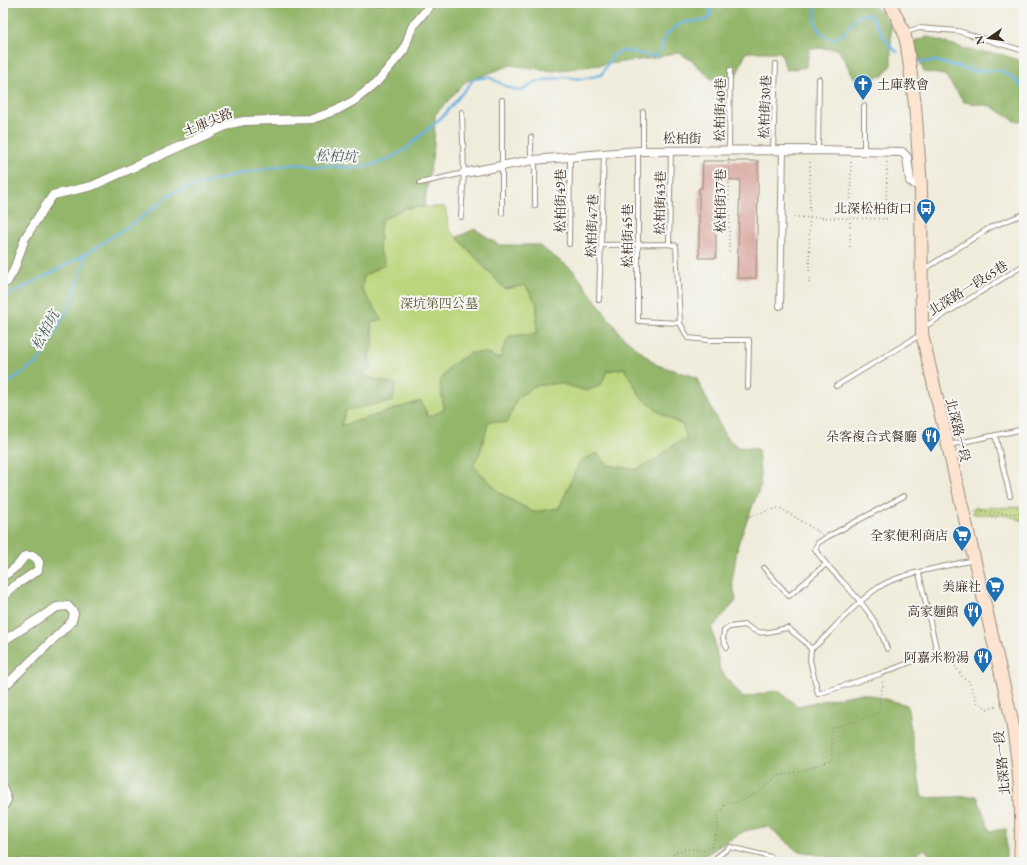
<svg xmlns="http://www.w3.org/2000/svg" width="1027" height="865" viewBox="0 0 1027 865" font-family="'EB Garamond','Noto Serif TC',serif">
  <rect width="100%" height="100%" fill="#f6f6f2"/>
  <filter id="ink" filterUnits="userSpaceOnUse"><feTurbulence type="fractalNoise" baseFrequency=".025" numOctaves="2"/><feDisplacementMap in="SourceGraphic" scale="8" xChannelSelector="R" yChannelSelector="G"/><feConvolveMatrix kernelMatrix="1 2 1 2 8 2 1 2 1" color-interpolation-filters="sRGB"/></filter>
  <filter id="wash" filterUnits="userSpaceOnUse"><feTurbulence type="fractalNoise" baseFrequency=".012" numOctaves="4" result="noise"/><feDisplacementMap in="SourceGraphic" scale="16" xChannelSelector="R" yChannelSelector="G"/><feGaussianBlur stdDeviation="0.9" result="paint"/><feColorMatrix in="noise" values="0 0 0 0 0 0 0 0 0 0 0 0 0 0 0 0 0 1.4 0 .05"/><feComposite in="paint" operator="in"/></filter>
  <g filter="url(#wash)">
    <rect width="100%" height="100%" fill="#f0ecdb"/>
    <path fill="#bad57b" stroke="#7a804c" d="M424,207H445L449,229L505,289L525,285L537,304V334L509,336L499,359L487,353L440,381L444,410L428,417L421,401L341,426L346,410L396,384L378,380L363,375L371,367L369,355L374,344L371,323L382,319L362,290L364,276L385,264L379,250L381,220L405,208Z
      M624,368L641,397L659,412L683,426L687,439L675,444L657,458L636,470L608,465L569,488L559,508L533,512L501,494L473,465L480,452L489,420L507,423L517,398L534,386L559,383L587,391L601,385L607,371Z
      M1024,507V522C1011,513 989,515 973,514V508Z"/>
    <path fill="#93b66b" stroke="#677044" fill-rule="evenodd" d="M3,3L872,4L891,22V65L883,76L855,79L838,49L810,48L806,67L786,70L781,52H746L736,76L711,79L692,61L678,52L654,58L553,71L511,65L465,82L435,115L434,146L424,207L405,208L381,220L379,250L385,264L364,276L362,290L382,319L371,323L374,344L369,355L371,367L363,375L378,380L396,384L393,401L346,410L341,426L421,401L428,417L444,410L440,381L450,366L470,353H487L499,359L509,336L537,334V304L525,285L505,289L457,237L475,229L499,245H538L573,270L621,335L657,365L696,377L725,436L738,447L758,449L761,484L738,544L732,581L736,601L712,628L720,670L743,698L778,690L797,706L862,693L907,705L922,798L977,796L990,831L1006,829V862H935L925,849L903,862H849L796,850L768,826L744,831L694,862H3ZM624,368L641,397L659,412L683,425L687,439L675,444L657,458L636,470L608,465L597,453L580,461L559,508L533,512L501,494L473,465L480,452L489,421L507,423L517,398L534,386L559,383L587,391L601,385L607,371Z
      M928,37L969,50L1003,55L1024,62V121H1015L991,106L964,102L945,75L924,72L913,41Z"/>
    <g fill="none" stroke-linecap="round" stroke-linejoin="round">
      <path stroke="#6ab3e2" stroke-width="2.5" d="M817,3C816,7 815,12 815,16C815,27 825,44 839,37C851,31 853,10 870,15L891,47L897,52
        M920,62L936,61L973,71L1000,70L1012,77L1024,88
        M3,298L53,272L87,253
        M3,387L40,360L72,301L87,253L138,220L173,193L233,175L291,164L361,168L385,161L408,148L414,141L426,131L444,115L474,79L489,77L507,87L521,91L535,82L565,77L581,79L601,75C605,70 608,61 613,56C624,44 641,57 655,56L662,48L665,36L678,25L686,22L707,20L711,15L709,3"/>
    </g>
    <g id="blocks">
      <path fill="#d6a299" d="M703,161H758V188L756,278H737L740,180L716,179V258H699V188H702Z"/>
    </g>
  </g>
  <g filter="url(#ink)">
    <use href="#blocks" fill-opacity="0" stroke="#968b7c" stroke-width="1"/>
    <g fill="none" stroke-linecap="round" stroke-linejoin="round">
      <g stroke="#968b7c" stroke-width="6">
        <path id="service" d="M906,32L919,28L958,31L1024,51
          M531,137V156L535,166V206
          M643,150V112
          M671,150L669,244L676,246L680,323L688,338L707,340H749L748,387
          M729,150L730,70
          M773,150L776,64
          M818,150L819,79
          M638,151V321L680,323
          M864,151V106
          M420,183L464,173
          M502,213V100
          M461,217L464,173L462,112
          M569,244L570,158
          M601,245L669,244
          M923,270L991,227L1024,214
          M599,300L604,154
          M924,327L1024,265
          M836,386L920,335
          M995,435L1010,496
          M949,445L1024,429
          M764,568L789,596L826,564
          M727,647L723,639L724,631L729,627L745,625C764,638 766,631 788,628L804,641L811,649C824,640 833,628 844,617C855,606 867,595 879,587C900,573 948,566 974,560
          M811,649L810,660L818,694L880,674L937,652L919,573
          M887,649C879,622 860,600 841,580C832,570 822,561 815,549L818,543L827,537L904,496
          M717,857L730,847L771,857L777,862"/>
      </g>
      <g stroke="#968b7c" stroke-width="8">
        <path id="pedestrian" d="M780,306L783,150"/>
      </g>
      <g stroke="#968b7c" stroke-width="10">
        <path id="minor" d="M464,173L533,160L638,151L818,150L902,152L907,157L910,181L921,188
          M3,283L7,282L14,270L25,238L42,211L53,195L92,186L230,124L244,121L312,119L335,111L355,100L376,83L404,50L412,27L432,3
          M3,573L7,574L17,566L25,556H34L39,562L38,570L10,589L3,597
          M3,641L57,607L68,606L74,613L72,621L66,627L3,688
          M3,788L7,800L3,807"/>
      </g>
      <g stroke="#968b7c" stroke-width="14">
        <path id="secondary" d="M890,3L904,32L907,46L915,104L921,188L922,334L1012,721C1020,768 1023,815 1020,862"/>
      </g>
      <path stroke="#968b7c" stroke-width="1.5" stroke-dasharray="1 3" stroke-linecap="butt" d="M794,217L886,219L887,160
        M850,247L851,159
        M729,252V158
        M809,283L810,159
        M974,511L1024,514
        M746,517L778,508L782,509L822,534
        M944,655L946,660L955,666L964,679L969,681L977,702L988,709L998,706
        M711,847L721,845
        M664,862C669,860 671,857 674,854C682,847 694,849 703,851L711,847L718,830V816L725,805L743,800L759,792L777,776L807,769L832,760L831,728L860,720L879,712L880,697L883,685L882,679"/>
      <use href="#service" stroke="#fff" stroke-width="4"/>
      <use href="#pedestrian" stroke="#fff" stroke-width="6"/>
      <use href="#minor" stroke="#fff" stroke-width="8"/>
      <use href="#secondary" stroke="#fde4d0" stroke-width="12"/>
    </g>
  </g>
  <defs>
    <g id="church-pin" transform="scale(1)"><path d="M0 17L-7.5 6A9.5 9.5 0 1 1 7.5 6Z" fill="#1f6fb2" stroke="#f6f6f2"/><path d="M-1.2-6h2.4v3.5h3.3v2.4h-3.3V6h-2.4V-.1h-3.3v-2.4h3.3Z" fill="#fff"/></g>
    <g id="bus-pin" transform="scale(1)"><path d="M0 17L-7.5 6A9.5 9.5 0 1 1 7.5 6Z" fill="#1f6fb2" stroke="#f6f6f2"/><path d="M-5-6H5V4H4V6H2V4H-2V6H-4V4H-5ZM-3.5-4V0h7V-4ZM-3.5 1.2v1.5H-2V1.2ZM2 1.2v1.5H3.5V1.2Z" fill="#fff"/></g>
    <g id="restaurant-pin" transform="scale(1)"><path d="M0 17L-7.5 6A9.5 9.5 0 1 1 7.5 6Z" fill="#1f6fb2" stroke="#f6f6f2"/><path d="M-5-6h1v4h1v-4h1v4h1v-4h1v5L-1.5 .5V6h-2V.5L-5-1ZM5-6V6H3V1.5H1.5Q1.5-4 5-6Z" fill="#fff"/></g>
    <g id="supermarket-pin" transform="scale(1)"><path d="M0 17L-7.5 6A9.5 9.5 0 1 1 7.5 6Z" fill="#1f6fb2" stroke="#f6f6f2"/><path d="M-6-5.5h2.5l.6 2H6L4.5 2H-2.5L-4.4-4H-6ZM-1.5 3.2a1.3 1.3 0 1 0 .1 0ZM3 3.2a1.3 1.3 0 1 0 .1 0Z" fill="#fff"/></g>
  </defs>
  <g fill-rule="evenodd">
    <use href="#church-pin" x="863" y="84"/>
    <use href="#bus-pin" x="926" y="208"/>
    <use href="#restaurant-pin" x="931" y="436"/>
    <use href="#supermarket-pin" x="962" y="535"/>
    <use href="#supermarket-pin" x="995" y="586"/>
    <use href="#restaurant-pin" x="973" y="611"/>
    <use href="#restaurant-pin" x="983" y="657"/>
  </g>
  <g text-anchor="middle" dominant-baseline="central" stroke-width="4" stroke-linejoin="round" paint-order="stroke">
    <g font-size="13" fill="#3b2a1e" stroke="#f6f6f2" text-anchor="end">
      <text x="877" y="84" text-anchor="start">土庫教會</text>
      <text x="912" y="208">北深松柏街口</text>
      <text x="917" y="436">朵客複合式餐廳</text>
      <text x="948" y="535">全家便利商店</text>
      <text x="981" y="586">美廉社</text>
      <text x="959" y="611">高家麵館</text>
      <text x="969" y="657">阿嘉米粉湯</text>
    </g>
    <g font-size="13" fill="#3b2a1e" stroke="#f6f6f2">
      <text transform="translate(765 107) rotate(-88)">松柏街30巷</text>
      <text transform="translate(720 110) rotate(-89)">松柏街40巷</text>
      <text transform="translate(208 122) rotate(-22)">土庫尖路</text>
      <text x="682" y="138">松柏街</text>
      <text transform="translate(560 201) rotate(-90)">松柏街49巷</text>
      <text transform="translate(720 201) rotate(-90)">松柏街37巷</text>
      <text transform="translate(660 203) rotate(-89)">松柏街43巷</text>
      <text transform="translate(592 226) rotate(-88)">松柏街47巷</text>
      <text transform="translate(627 236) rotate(-90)">松柏街45巷</text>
      <text transform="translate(968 288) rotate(-32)">北深路一段65巷</text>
      <text transform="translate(958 430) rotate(76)">北深路一段</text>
      <text transform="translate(1002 763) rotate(-96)">北深路一段</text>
    </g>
    <g font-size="13" fill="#5b5535" stroke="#f6f6f2">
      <text x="439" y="303">深坑第四公墓</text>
    </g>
    <g font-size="14" font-style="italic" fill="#4b5a63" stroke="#f6f6f2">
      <text transform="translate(336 156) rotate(2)">松柏坑</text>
      <text transform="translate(45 330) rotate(-62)">松柏坑</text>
    </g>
  </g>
  <rect width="1027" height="865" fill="none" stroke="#f6f6f2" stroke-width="16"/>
  <g transform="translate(989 38) rotate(257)" stroke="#f6f6f2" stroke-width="3" paint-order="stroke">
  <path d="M0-3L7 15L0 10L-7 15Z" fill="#3b2a1e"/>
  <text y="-6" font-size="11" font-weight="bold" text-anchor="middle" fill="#3b2a1e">N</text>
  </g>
</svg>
